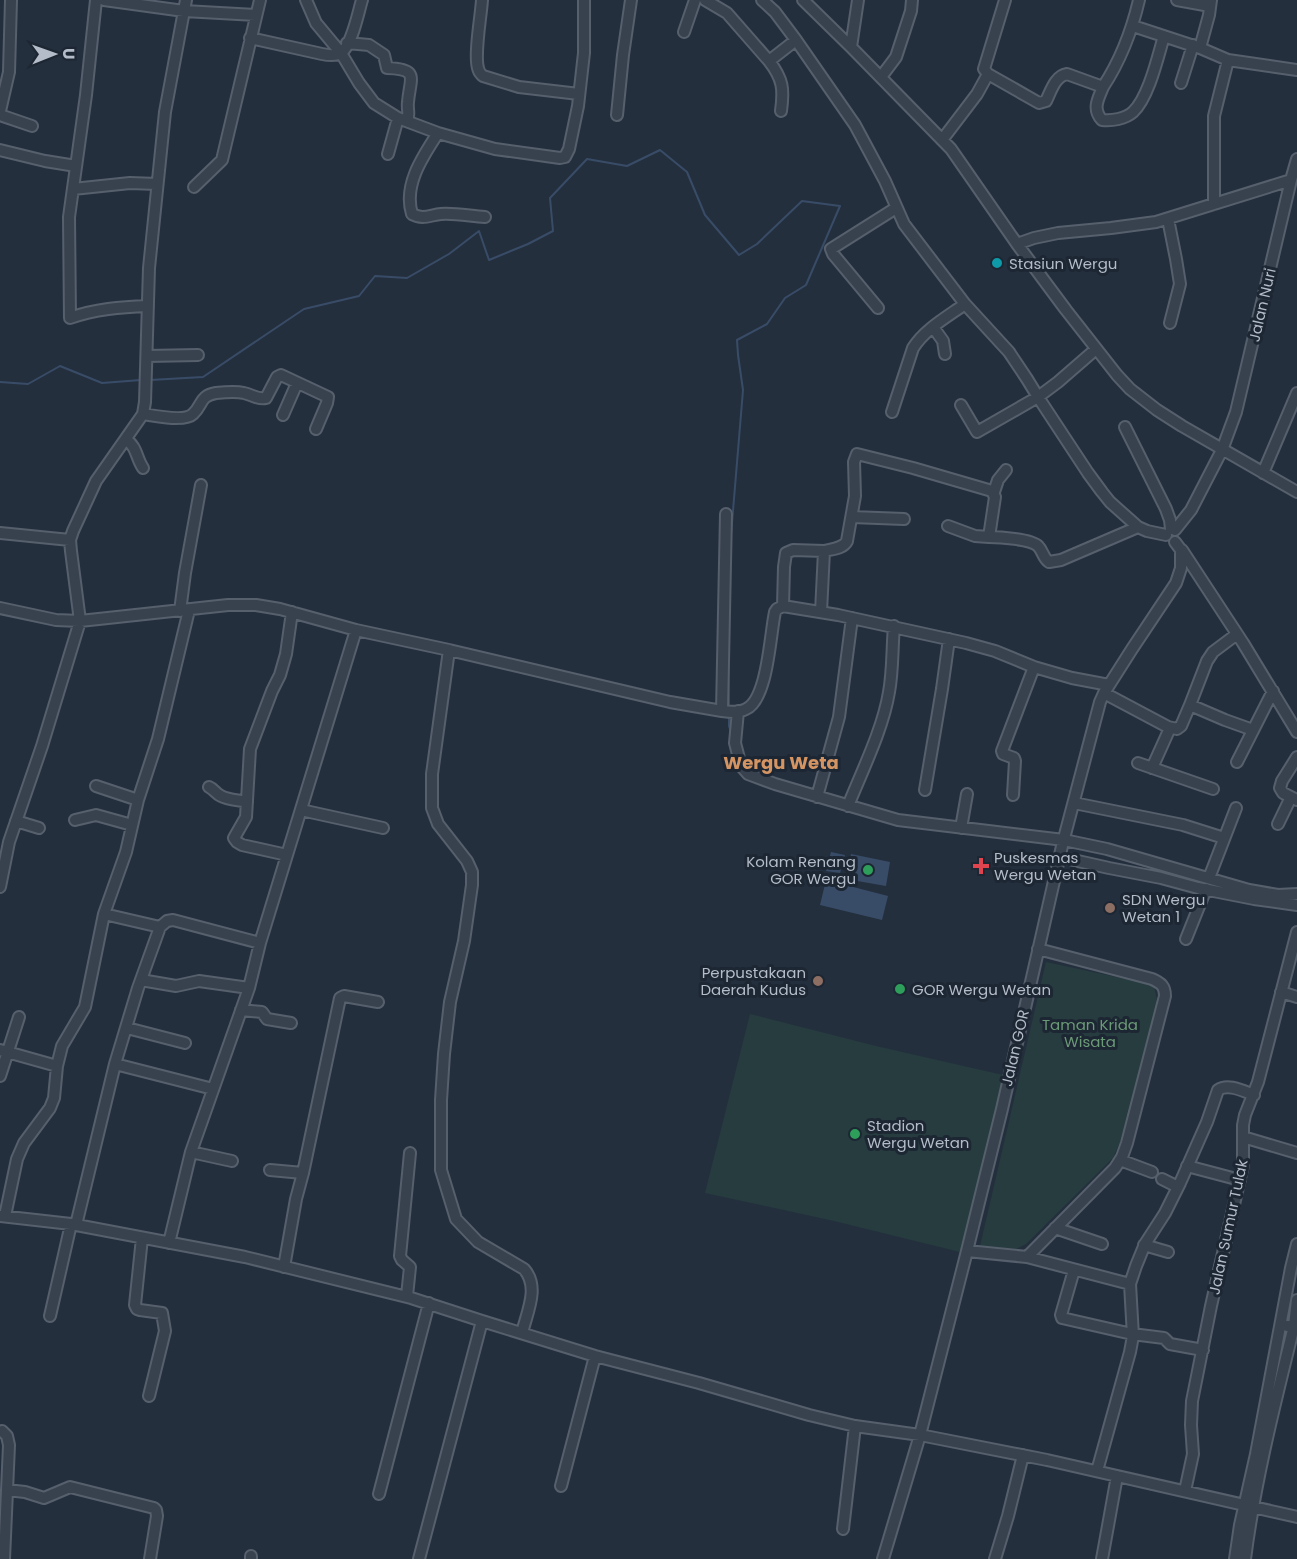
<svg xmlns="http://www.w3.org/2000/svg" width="1297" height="1559" viewBox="0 0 1297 1559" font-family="Poppins,sans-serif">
  <rect width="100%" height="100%" fill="#242f3e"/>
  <path fill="#263c3f" d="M1046,962L1149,984L1154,987C1157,997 1158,1004 1157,1014L1120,1142L1113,1158L1026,1244L1016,1249L980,1246Z
    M750,1014L876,1046L1003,1075L964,1253L834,1221L705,1193Z"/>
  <path fill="#394c67" d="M831,852L845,855L840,873L826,871Z
    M851,854L890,862L886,886L846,879Z
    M826,880L888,896L882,920L820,905Z"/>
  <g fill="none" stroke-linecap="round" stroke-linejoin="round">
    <path stroke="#394c67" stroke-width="2" d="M150,380L203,377L304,309L359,296L375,276L407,278L449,254L479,231L489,260L528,244L553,231L550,198L587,159L627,166L660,150L687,172L705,215L739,255L757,244L802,201L840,206L806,285L785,298L767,324L737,340L738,355L743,390L731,535
      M0,382L28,384L60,366L102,383L141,380
      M728,655L729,709
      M729,715V726L732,735"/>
    <g stroke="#565f6c" stroke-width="14">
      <path id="minor" d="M96,0L86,95L69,217L70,318C95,309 121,307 148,306
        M104,0L184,11L256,15
        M306,0L316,23L341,53L359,83L374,103L398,118L438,133L495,149L560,158L565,157L569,149L578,106L584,53V0
        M482,0C481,16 474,54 478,68C479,73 480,73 483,76L519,87L579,94
        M705,0L727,13L769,61L796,40
        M762,0L775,12L796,40L855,125L885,181L904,224L965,304L1009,352L1027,379L1038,397L1088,473L1102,492L1110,502L1138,527L1147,531L1166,535
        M803,0L851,47L951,149L1017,244L1066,310L1117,375L1130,389L1157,410L1182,426L1297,492
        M1177,0L1210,6
        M1133,26L1200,48L1228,60L1297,70
        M684,32L695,0
        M250,38L322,54C327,55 336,56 341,53C352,45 358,13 362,0
        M347,43L369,45L384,55L387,68C420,69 410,78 408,102C407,109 410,115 407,121
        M851,47L858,0
        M1200,48L1209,15L1211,0
        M769,61C783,79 784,89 781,111
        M988,74L1039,103L1046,101C1051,91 1055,76 1067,74L1103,87C1120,61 1132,30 1139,0
        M881,77L896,57L911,11L912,0
        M1181,83L1193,45
        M1103,87C1098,99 1092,109 1102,120C1112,121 1125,119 1133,112C1149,97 1158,56 1164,36
        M0,111L9,72L11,0
        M0,115L32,126
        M617,115L623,55L631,0
        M438,133C423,156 403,185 412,214C423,220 430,215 441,214C455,213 470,216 485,217
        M942,140L977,94L988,74L984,69L1005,0
        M0,150L45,161L76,166
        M388,154L398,118
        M194,187L222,160L260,0
        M73,189L130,183L157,184
        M1214,204V116L1228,60
        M1168,219L1176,259L1180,284L1170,323
        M1017,244L1034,238L1058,233L1111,228L1156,222L1291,180
        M878,308L833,254L831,249L896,208
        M933,327L943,341L945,354
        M147,356L198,355
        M961,405L977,432L1038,397L1058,382L1096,349
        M892,412L913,348C925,329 947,317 965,304
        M143,414C155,416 185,422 193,414C203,405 199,396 216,393C225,392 236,391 244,393C253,395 258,400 266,398L277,377L281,375L328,397L327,403L316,429
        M283,415L297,383
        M1125,427L1166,509L1170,520L1171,529
        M126,440C137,446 136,458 143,468
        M1263,473L1297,393
        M994,492L998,480L1006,470
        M726,514L722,711C730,712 739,713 746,709C768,699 770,634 775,612L777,609L783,606L838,615L966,643L995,651L1034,667L1072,678L1109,685
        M852,517L904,519
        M948,526L975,536L989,537
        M1175,530L1191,510L1222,450L1236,412L1291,180L1297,159
        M0,533L70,540
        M1182,550L1243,643L1297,732
        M783,606L784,567L786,553L793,550L824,551
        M0,608L56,620L80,621L228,605H256L280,609L356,630
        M180,611L185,573L201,485
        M821,612L824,551C832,549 843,549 847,541L855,496L854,462L857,454L913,468L992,491L995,497L989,537C999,537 1031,539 1038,546C1043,551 1043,558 1049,562L1061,560L1138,527
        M449,650L670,702L722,711
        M1104,693L1168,727L1177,729L1181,726L1190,705L1207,661L1213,652L1237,634
        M1190,705L1225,720L1253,730
        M738,711L735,743L741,766L748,774L775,784L898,820L1064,840L1107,849L1249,890L1278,895L1297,894
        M1297,757L1282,781L1280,788L1283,793L1297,800
        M1237,762L1273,691
        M1138,763L1213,789
        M1152,768L1170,728
        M96,786L138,800
        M209,787C214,789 216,794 221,796C228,800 239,800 247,802
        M925,790L942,689L949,639
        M1013,795L1015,761L1014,758L1003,754L1002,751L1034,667
        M817,797L839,717L852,618
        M1074,803L1183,825L1224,838
        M848,806C862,771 883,729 889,692C893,671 892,648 894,626
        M301,810L383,828
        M75,820L96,815L132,825
        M16,821L39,828
        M1278,824L1291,797
        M961,828L967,794
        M287,855L242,845L237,842L234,838L246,817L250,749L272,691L280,675L286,654L292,612
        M1060,857L1109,868L1161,878L1198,888L1254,899L1297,905
        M1209,878L1236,808
        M0,887L9,842L42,746L80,621L71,551L70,540L73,531L96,481L143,414L145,402L149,268L165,112L186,0
        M104,914L160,927
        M1186,939L1206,889
        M141,980L176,986L199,981L249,988
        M1281,992L1297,997
        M241,1010L262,1012L267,1019L291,1023
        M127,1028L185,1043
        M0,1050L57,1066
        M115,1064L213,1089
        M0,1076L19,1017
        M1243,1137L1297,1153
        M191,1152L232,1161
        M1120,1160L1152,1172
        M1187,1166L1240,1180
        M270,1170L303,1173
        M1162,1179L1178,1187
        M0,1216L71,1224L245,1257L411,1298L482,1321L595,1356L699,1383L809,1415L855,1426L920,1435L1047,1460L1297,1517
        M5,1216L17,1159L24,1143L50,1108L54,1098L57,1066L62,1046L85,1007L104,914L126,852L138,800L158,739L189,610
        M76,1225L115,1064L138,988L160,927L167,921L173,920L260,943
        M1055,1228L1102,1244
        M142,1238L135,1305L137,1309L140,1310L162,1313L165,1331L149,1396
        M169,1243L191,1152L249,988L260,943L356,630L449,650L432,774V808L438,824L467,861L472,872V885L464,941L450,1002L444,1054L441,1100V1170L456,1219L478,1242L524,1269C540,1287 527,1312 522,1333
        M1144,1245L1168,1252
        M967,1251L1027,1257L1115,1168L1122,1157L1127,1143L1165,996C1165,986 1161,983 1152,979L1038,949
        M1027,1257L1130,1284
        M284,1267L296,1199L303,1173L340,998L344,996L378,1002
        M1074,1270L1061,1315L1062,1318L1132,1334L1164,1338L1170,1344L1203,1350
        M407,1296L410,1267L402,1260L400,1256L410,1153
        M50,1316L71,1224
        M1287,1326H1294L1297,1300
        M2,1431L7,1436L9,1445L4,1559
        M1097,1471L1130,1352L1133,1336L1130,1284L1136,1266L1145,1244L1165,1213L1180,1183L1207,1122L1218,1090C1228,1083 1243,1091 1254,1095
        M561,1486L595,1356
        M7,1490L25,1492L44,1498L70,1487L154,1508L156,1510L157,1516L150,1559
        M1185,1491L1193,1454L1191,1425L1192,1401L1211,1306L1243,1165V1125L1245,1115L1258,1082L1297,932
        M379,1494L429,1303
        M843,1529L855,1426
        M251,1559V1556
        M419,1559L482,1321
        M883,1559L920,1435L967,1251L1002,1109L1062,846L1100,702L1104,693L1132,649L1176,583L1181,568V550L1175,542
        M995,1559L1008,1516L1023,1455
        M1102,1559L1117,1476
        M1235,1559L1240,1525L1256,1454L1291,1268L1297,1244
        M1245,1559C1255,1481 1275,1403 1294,1326L1297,1327"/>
    </g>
    <use href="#minor" stroke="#38414e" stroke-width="10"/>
  </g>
  <circle fill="#0f9aa8" stroke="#1d2633" stroke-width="2" cx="997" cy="263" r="6"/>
  <path fill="#e0444e" stroke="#1d2633" stroke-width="2" d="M978 857h6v6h6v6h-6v6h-6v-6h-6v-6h6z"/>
  <g fill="#2e9e5b" stroke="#1d2633" stroke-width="2">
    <circle cx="868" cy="870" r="6"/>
    <circle cx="900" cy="989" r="6"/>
    <circle cx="855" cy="1134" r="6"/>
  </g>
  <g fill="#8d6e63" stroke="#1d2633" stroke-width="2">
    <circle cx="1110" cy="908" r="6"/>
    <circle cx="818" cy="981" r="6"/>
  </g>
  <g text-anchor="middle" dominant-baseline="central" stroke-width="6" stroke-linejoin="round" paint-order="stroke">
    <g font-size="15" fill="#b4bcc9" stroke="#1d2633" text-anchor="start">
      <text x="1009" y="263">Stasiun Wergu</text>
      <text x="994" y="857">Puskesmas<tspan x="994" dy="17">Wergu Wetan</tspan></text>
      <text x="856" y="861" text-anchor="end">Kolam Renang<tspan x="856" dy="17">GOR Wergu</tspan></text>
      <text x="1122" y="899">SDN Wergu<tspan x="1122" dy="17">Wetan 1</tspan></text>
      <text x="806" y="972" text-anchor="end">Perpustakaan<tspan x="806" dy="17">Daerah Kudus</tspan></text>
      <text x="912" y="989">GOR Wergu Wetan</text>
      <text x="867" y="1125">Stadion<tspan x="867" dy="17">Wergu Wetan</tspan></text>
    </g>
    <g font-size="15" fill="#b4bcc9" stroke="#1d2633">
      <text transform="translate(1262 305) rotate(-77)">Jalan Nuri</text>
      <text transform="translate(1015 1048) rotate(-77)">Jalan GOR</text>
      <text transform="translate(1228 1227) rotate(-78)">Jalan Sumur Tulak</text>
    </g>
    <g font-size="15" fill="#6b9a76" stroke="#1d2633">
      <text x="1090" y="1024">Taman Krida<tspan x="1090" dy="17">Wisata</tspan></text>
    </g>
    <g font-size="18" font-weight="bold" fill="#d59563" stroke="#1d2633">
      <text x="781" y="762">Wergu Weta</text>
    </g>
  </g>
  <g transform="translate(54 54) rotate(89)" stroke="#1d2633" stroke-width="4.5" paint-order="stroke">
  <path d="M0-4.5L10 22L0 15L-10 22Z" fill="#b4bcc9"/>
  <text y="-9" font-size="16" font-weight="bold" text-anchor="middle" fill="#b4bcc9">U</text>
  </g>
</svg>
